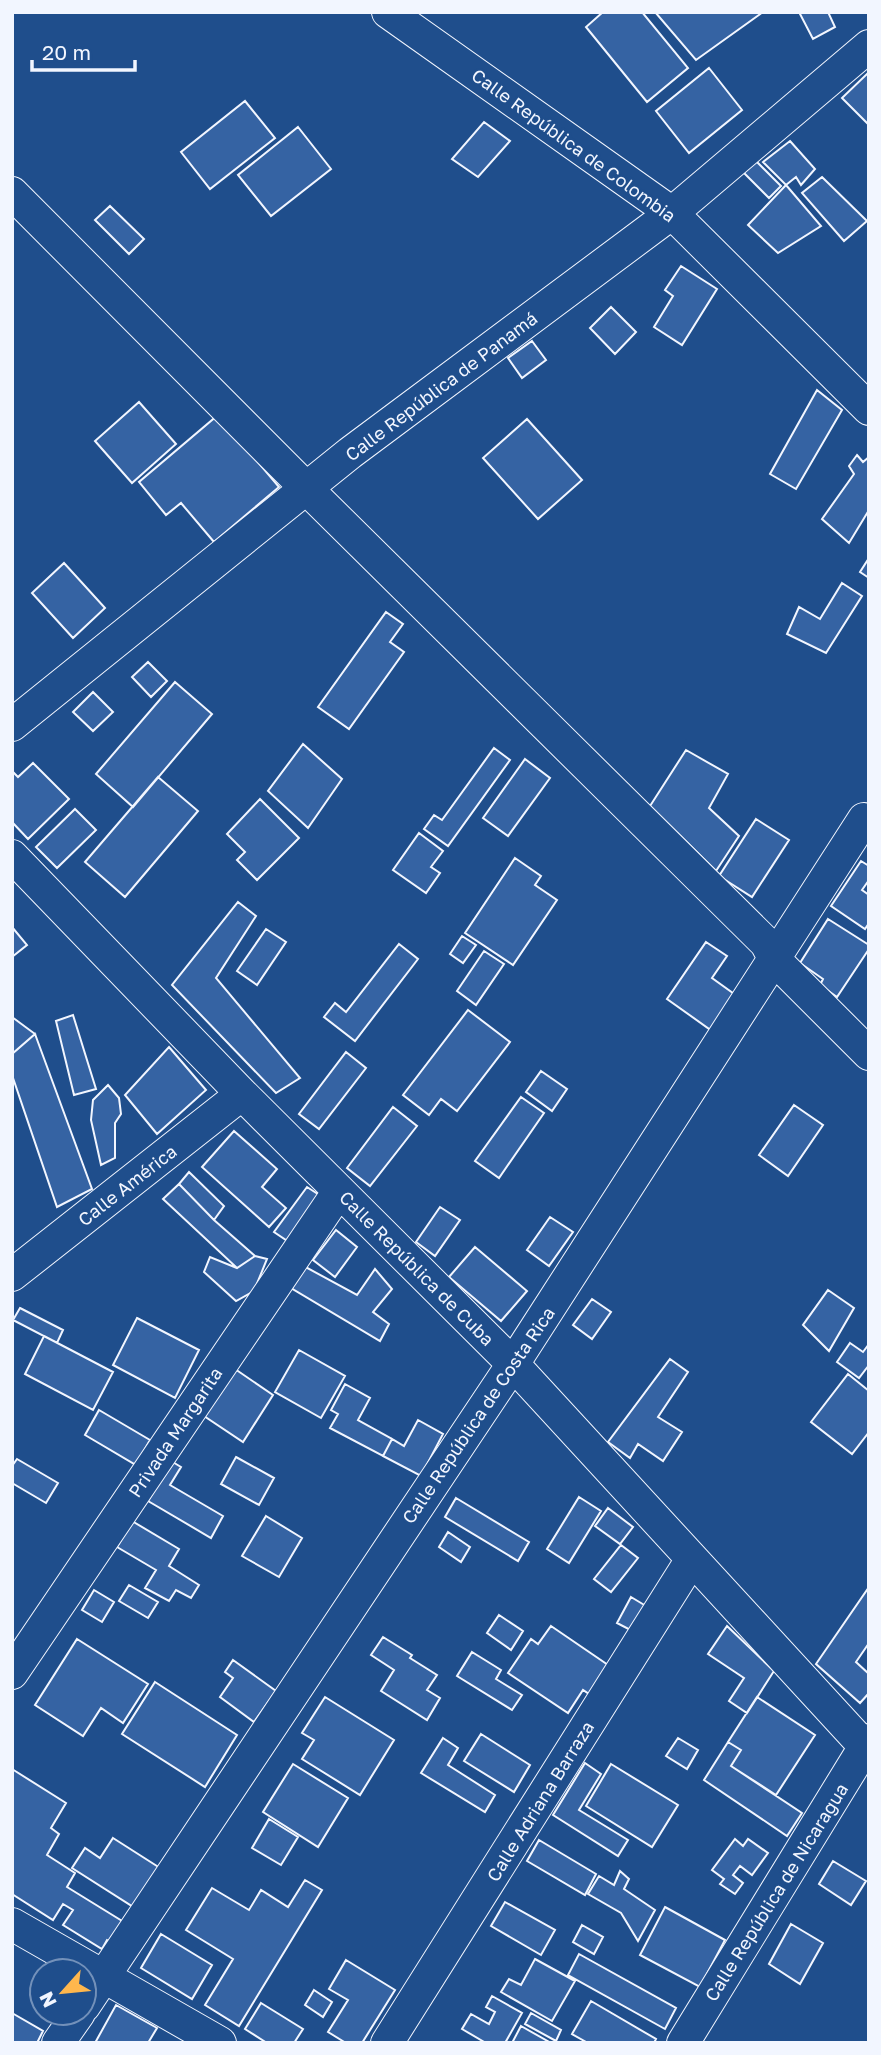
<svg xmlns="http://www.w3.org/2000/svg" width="881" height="2055" viewBox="0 0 881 2055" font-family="'Golos Text',sans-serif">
  <rect width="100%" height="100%" fill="#1f4e8c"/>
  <path fill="#3563a3" stroke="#f2f6ff" stroke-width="2" d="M603,12H642L688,68L647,102L586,27Z
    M655,12H763L696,60Z
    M799,12H828L835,27L813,39Z
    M709,68L742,110L689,153L656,111Z
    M869,72V125L842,98Z
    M245,101L275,138L210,189L181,152Z
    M484,122L510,141L478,177L452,159Z
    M298,127L331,169L271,216L238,175Z
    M790,141L815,169L801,185L796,177L786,185L763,162Z
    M755,160L781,186L769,198L743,172Z
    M822,177L867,221L844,241L802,193Z
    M786,185L821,226L778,253L748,225Z
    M110,206L144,239L129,254L95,220Z
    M681,266L717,289L682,345L654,327L673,296L665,290Z
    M611,307L636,332L615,354L590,328Z
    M532,341L546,360L522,378L508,358Z
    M817,390L842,410L796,489L770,474Z
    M139,402L176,444L132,483L95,441Z
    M218,415L279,487L214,542L181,503L166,515L139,482Z
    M527,419L582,480L538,519L483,458Z
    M857,455L863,462L869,457V510L849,543L822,519L854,474L849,466Z
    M869,558V578L860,572Z
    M64,563L105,608L73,638L32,593Z
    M842,583L862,596L826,653L787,634L799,607L820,619Z
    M386,612L403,624L390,642L404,652L349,729L318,707Z
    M148,662L167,681L151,697L132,677Z
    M175,682L212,714L133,807L96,774Z
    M93,692L113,712L93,731L73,712Z
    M303,744L342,779L308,828L268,791Z
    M494,748L510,760L448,846L424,829L434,815L442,820Z
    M686,750L728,774L709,808L739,836L716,871L650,806Z
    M525,759L550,778L508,836L483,818Z
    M33,763L69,799L28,839L12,822V771L18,777Z
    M158,777L198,811L125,897L85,862Z
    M260,799L299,838L257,880L237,860L245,852L227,834Z
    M75,809L96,830L57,868L36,847Z
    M756,819L789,840L752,897L719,876Z
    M419,833L443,851L431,867L440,873L426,893L393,870Z
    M515,858L541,876L535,885L557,900L513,965L465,933Z
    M861,861L869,866V880L862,890L869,895V923L865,929L831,906Z
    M238,902L256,916L216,978L300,1078L276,1093L172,985Z
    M828,919L869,945V949L837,997L820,985L823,979L800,963Z
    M12,927L27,945L12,957Z
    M266,929L286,942L257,985L237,971Z
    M462,936L476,945L463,963L450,954Z
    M706,942L727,956L712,978L737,996L712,1031L667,999Z
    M399,944L418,959L355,1041L324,1017L335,1003L346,1012Z
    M484,951L504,964L476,1005L457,991Z
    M468,1010L510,1042L457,1111L441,1099L429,1115L403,1095Z
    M73,1015L96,1089L74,1095L56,1021Z
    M12,1017L35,1034L12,1054Z
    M35,1034L92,1189L57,1207L12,1075V1054Z
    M169,1047L206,1090L157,1134L125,1095Z
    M346,1052L366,1068L319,1129L299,1114Z
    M541,1071L567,1089L552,1111L526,1092Z
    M108,1085L119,1098L121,1114L115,1123V1158L101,1165L91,1120L93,1100Z
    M521,1097L544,1113L499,1178L475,1161Z
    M794,1105L823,1125L788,1176L759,1155Z
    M393,1107L417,1126L370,1186L347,1168Z
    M234,1131L277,1169L262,1187L286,1208L269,1227L202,1167Z
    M189,1172L224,1206L214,1220L179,1184Z
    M179,1184L214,1220L255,1256L237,1268L163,1199Z
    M307,1187L327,1200L295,1246L274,1232Z
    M440,1207L460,1220L435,1256L416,1242Z
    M550,1217L573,1232L549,1266L527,1250Z
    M336,1230L357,1247L335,1277L313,1260Z
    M475,1247L527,1291L501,1321L449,1277Z
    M255,1256L267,1259L254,1291L236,1301L204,1272L210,1257L237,1268Z
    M300,1264L357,1295L375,1269L392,1289L373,1312L389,1324L380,1341L291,1288Z
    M828,1290L854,1308L829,1351L803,1325Z
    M592,1299L611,1312L592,1339L573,1325Z
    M20,1308L63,1330L57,1343L13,1320Z
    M137,1318L199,1350L175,1398L113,1365Z
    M44,1336L113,1372L93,1410L25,1374Z
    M850,1343L863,1352L869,1344V1365L859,1378L837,1362Z
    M299,1350L345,1376L321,1418L275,1392Z
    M670,1359L688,1372L658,1417L682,1432L663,1461L638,1444L630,1458L608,1442Z
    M235,1369L273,1395L243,1442L204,1416Z
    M848,1374L869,1391V1432L852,1454L811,1422Z
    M345,1384L370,1398L358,1420L392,1439L383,1456L330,1428L338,1414L331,1410Z
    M99,1410L150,1440L136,1465L85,1435Z
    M418,1420L443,1434L421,1476L383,1456L392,1439L404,1446Z
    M236,1457L274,1478L259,1505L221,1484Z
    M17,1459L58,1483L46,1503L12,1483V1466Z
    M171,1461L181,1467L170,1485L223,1516L211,1538L148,1501Z
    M579,1497L601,1511L569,1563L547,1549Z
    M456,1498L529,1542L518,1561L445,1517Z
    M608,1508L633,1527L620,1544L595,1526Z
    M266,1516L302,1538L279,1577L242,1556Z
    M132,1521L179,1549L169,1566L199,1585L191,1598L176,1590L169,1601L145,1588L156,1570L117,1547Z
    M448,1532L470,1547L461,1562L439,1547Z
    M621,1545L638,1558L611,1592L594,1579Z
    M129,1585L158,1602L148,1618L119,1601Z
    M869,1587V1643L856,1662L869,1674V1693L860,1703L816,1664Z
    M94,1590L114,1602L102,1622L82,1610Z
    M631,1597L651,1609L638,1634L617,1623Z
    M499,1615L523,1631L511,1650L487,1633Z
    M551,1626L611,1667L592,1696L583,1690L568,1713L508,1673L531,1639L538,1644Z
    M727,1626L774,1671L747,1713L729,1701L744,1678L708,1654Z
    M383,1637L412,1655L410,1658L437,1675L427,1690L440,1698L427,1720L381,1691L394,1670L371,1655Z
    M77,1639L148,1684L123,1723L101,1708L83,1736L35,1705Z
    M472,1652L501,1670L496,1679L522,1695L512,1710L457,1676Z
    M233,1660L276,1691L254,1722L220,1697L233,1678L225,1672Z
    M155,1682L237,1735L205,1787L122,1734Z
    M325,1697L394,1740L360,1795L302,1759L314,1740L302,1733Z
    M757,1697L815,1735L776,1795L731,1766L741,1750L728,1742Z
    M481,1734L530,1765L514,1792L464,1761Z
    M443,1738L458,1748L448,1765L495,1795L485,1812L421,1773Z
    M678,1738L698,1750L687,1769L666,1756Z
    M728,1742L741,1750L731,1766L802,1813L787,1836L704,1780Z
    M585,1763L601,1774L579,1810L628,1840L618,1856L553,1815Z
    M293,1764L348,1798L318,1847L263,1812Z
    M611,1764L678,1805L652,1847L586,1806Z
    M12,1769L66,1803L51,1828L59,1834L47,1855L75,1873L67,1887L127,1924L114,1944L107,1940L102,1949L63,1925L73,1910L63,1904L53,1920L12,1894Z
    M269,1819L298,1837L281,1865L252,1848Z
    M113,1838L160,1868L135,1908L72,1868L85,1848L100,1858Z
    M735,1839L743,1846L748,1839L768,1853L752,1875L740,1866L733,1875L743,1883L735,1894L720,1884L724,1879L712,1870Z
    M539,1840L596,1874L585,1895L527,1861Z
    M833,1861L866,1881L851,1905L819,1884Z
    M620,1871L629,1879L624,1889L655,1910L638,1941L621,1913L588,1894L599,1876L614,1885Z
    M305,1880L322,1890L239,2026L205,2005L233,1959L186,1930L212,1888L249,1910L261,1890L288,1907Z
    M505,1902L555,1930L541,1955L491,1926Z
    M665,1907L725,1940L700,1987L640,1955Z
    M791,1924L823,1943L800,1984L769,1964Z
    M582,1925L603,1937L594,1954L573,1942Z
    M161,1934L212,1965L192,1999L141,1968Z
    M579,1954L676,2008L665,2029L568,1975Z
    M535,1959L575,1981L552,2021L501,1992L509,1979L521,1985Z
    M346,1960L395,1990L362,2043H346L328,2032L348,2000L329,1989Z
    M314,1990L332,2002L323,2017L305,2005Z
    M492,1996L522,2013L505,2043H486L462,2029L471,2014L489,2024L495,2012L486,2007Z
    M591,2001L656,2039L654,2043H588L572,2034Z
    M261,2003L303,2029L294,2043H267L245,2029Z
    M116,2005L157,2028L148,2043H95Z
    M12,2013L43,2031L37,2043H12Z
    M531,2013L561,2030L556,2041L525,2024Z
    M521,2026L551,2043H512Z"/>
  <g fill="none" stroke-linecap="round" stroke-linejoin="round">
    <g stroke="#f2f6ff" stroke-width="34">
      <path id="minor" d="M388,12L672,213L869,409
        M12,193L306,488L766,943L775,960L869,1054
        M12,725L350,453L672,213L869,46
        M12,856L242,1094L513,1364L869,1751
        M12,1275L242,1094
        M12,1673L339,1191
        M12,1924L220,2043
        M84,2006L513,1364L864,819
        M58,2043L79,2013
        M387,2043L692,1559
        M683,2043L869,1740"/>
    </g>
    <use href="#minor" stroke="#1f4e8c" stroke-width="32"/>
  </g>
  <g text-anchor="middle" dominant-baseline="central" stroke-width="5" stroke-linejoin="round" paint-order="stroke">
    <g font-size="18" fill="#f2f6ff" stroke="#1f4e8c">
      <text transform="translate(574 145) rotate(36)">Calle República de Colombia</text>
      <text transform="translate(441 386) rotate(-37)">Calle República de Panamá</text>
      <text transform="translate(127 1185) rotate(-38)">Calle América</text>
      <text transform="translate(417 1268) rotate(45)">Calle República de Cuba</text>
      <text transform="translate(478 1415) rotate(-56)">Calle República de Costa Rica</text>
      <text transform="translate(175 1432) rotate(-56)">Privada Margarita</text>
      <text transform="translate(540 1801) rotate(-58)">Calle Adriana Barraza</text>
      <text transform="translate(776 1892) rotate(-58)">Calle República de Nicaragua</text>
    </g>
  </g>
  <rect width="881" height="2055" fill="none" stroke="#f2f6ff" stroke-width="28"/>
  <g transform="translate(63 1992) rotate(243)"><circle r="33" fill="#1f4e8c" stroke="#7391ba" stroke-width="2"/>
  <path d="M0-5L12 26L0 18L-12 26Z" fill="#ffb74d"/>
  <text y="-10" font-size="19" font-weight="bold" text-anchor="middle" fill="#f2f6ff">N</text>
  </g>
  <path d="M32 60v10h103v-10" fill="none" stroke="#f2f6ff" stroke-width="3.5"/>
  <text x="42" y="60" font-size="21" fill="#f2f6ff" stroke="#1f4e8c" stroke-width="5" paint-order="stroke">20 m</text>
</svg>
